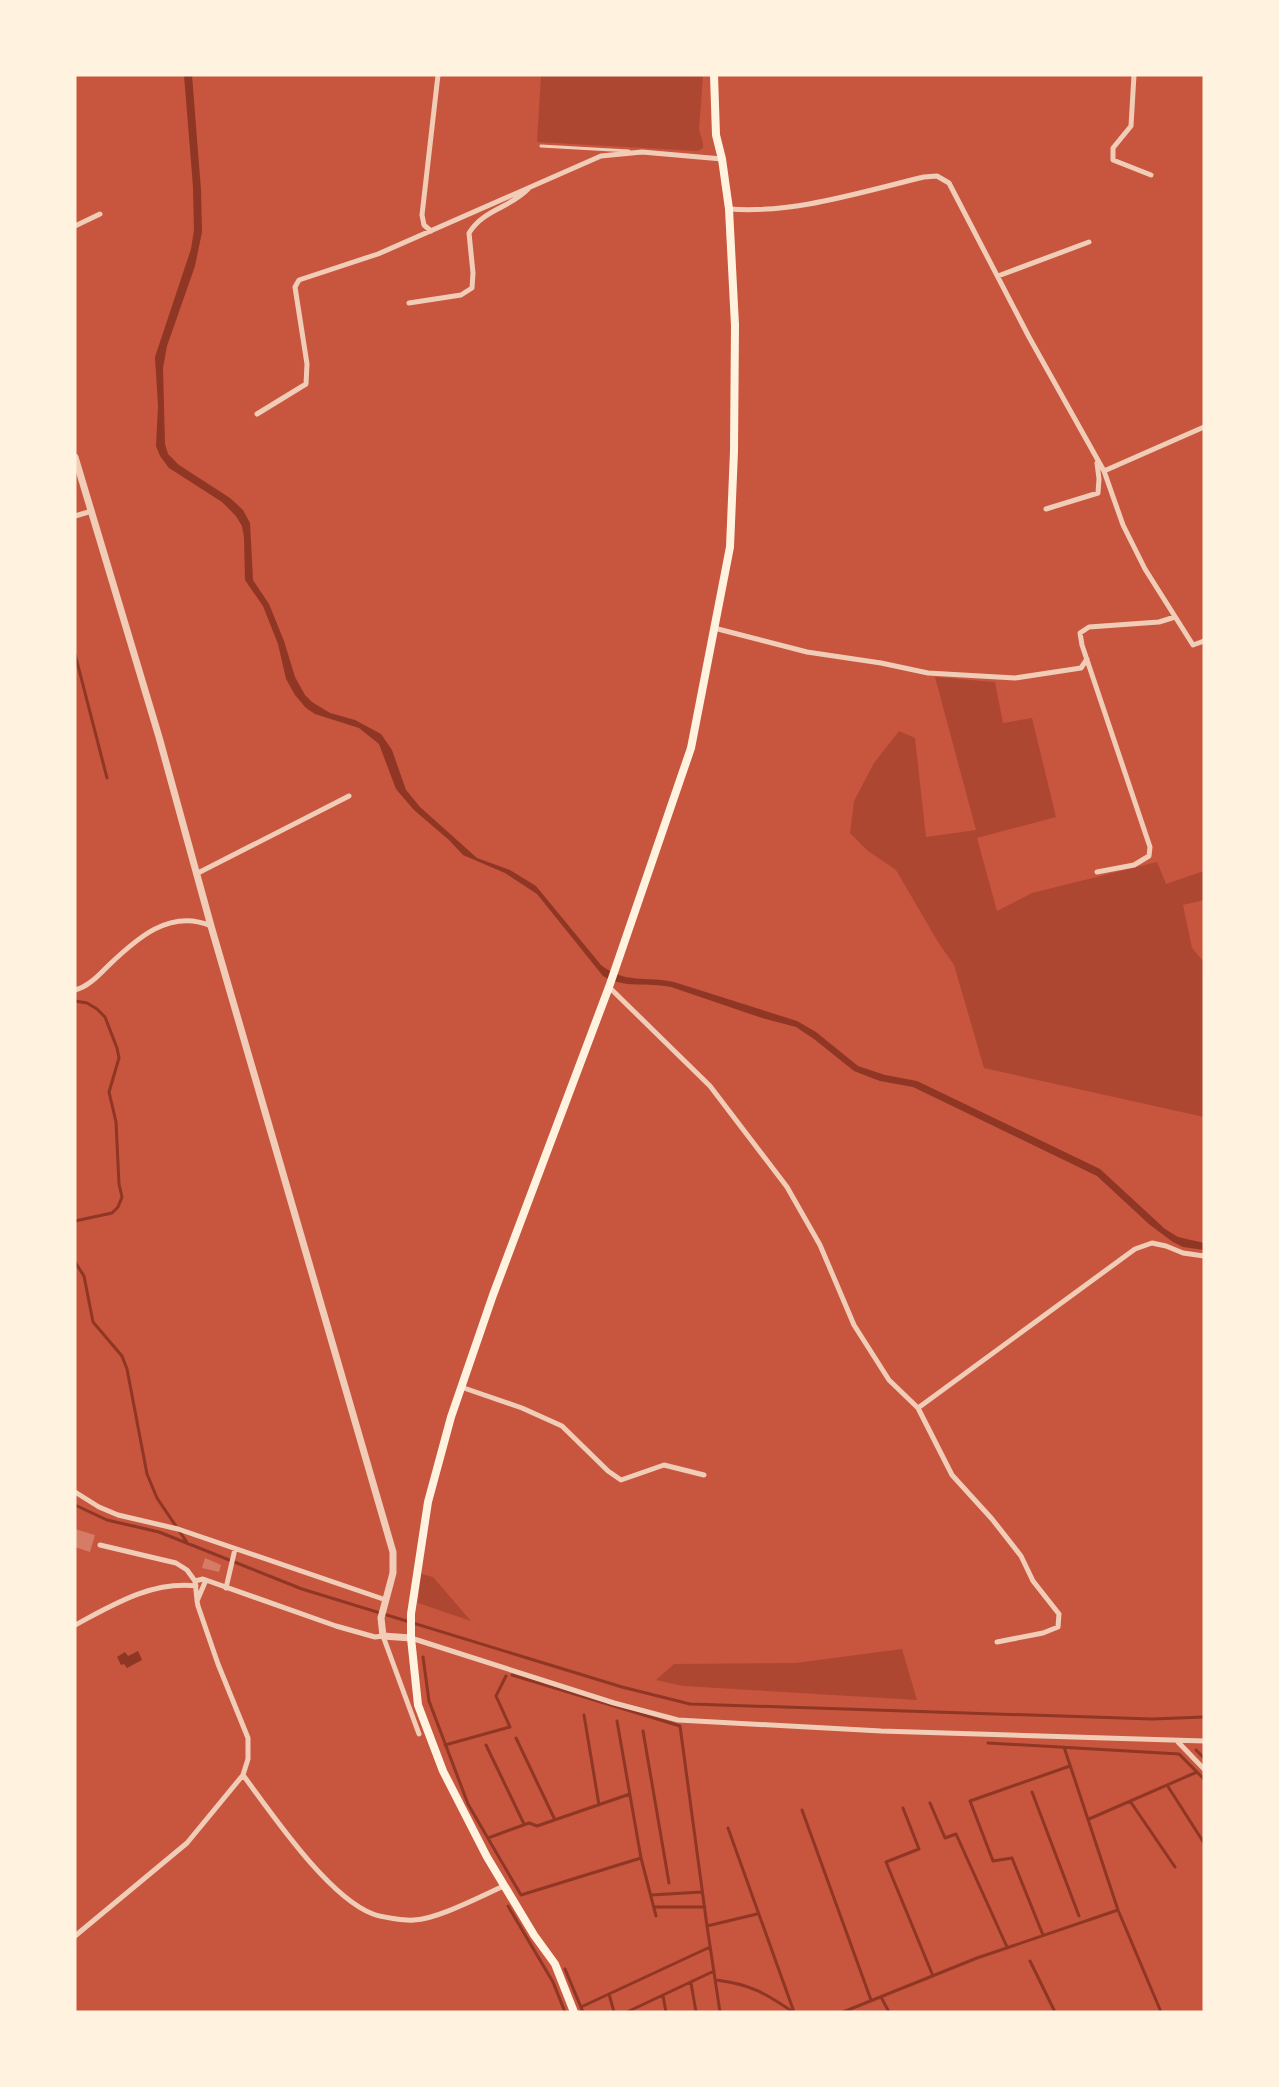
<svg xmlns="http://www.w3.org/2000/svg" width="1279" height="2087" viewBox="0 0 1279 2087" font-family="Bitter,serif">
  <rect width="100%" height="100%" fill="#c8553d"/>
  <path fill="#ae4732" d="M541,75H703L699,130L703,143V148L698,151L537,142Z
    M935,677L995,682L1003,723L1032,718L1056,817L977,838L997,911L1032,893L1157,862L1166,884L1204,871V900L1183,905L1192,948L1204,962V1117L984,1068L954,965L938,942L896,870L868,851L850,833L854,801L874,763L899,731L915,738L926,837L976,830Z
    M421,1574L433,1577L471,1621L418,1603Z
    M902,1649L917,1700L683,1686L656,1680L674,1664L795,1663Z"/>
  <path fill="#8f3625" d="M184,75H192L201,190L202,232L195,266L167,346L163,368L165,444L168,454L179,465L230,498L243,510L250,523L253,580L269,604L284,641L295,677L305,695L312,702L330,713L355,720L381,734L392,750L406,790L420,807L477,858L510,870L536,886L601,965C625,984 645,976 674,982L797,1021L816,1032L858,1066L885,1075L917,1081L1100,1169L1165,1229L1178,1237L1204,1243V1250L1183,1247L1173,1242L1150,1225L1097,1176L913,1087L880,1081L854,1071L814,1039L796,1027L762,1018L671,987C648,982 624,989 603,976L537,894L505,873L463,855L449,840L414,810L396,789L379,744L359,728L315,714L306,708L295,695L286,679L278,644L263,606L245,580L244,537L242,526L236,516L222,502L169,468L160,456L156,446L158,406L155,357L191,249L194,230L193,187Z
    M138,1651L142,1660L127,1668L124,1664L121,1665L117,1657L125,1652L128,1656Z"/>
  <g fill="none" stroke-linecap="round" stroke-linejoin="round">
    <path stroke="#8f3625" stroke-width="3" d="M75,654L107,778
      M75,1001L87,1003L97,1009L105,1017L117,1048L119,1058L109,1092L116,1122L119,1184L122,1197L118,1207L112,1213L75,1221
      M75,1262L84,1276L93,1322L122,1356L127,1369L147,1474L157,1498L188,1544
      M75,1505L107,1520L159,1532L302,1589L622,1687L690,1704L1152,1719L1204,1717
      M423,1657L429,1701L468,1804L521,1895L641,1858
      M512,1675L680,1726L707,1926L720,2012
      M584,1715L599,1805
      M617,1721L641,1858L656,1916
      M643,1731L669,1883
      M516,1738L555,1820
      M988,1743L1179,1754L1204,1779
      M445,1745L510,1727L496,1696L506,1676
      M486,1745L524,1824
      M1064,1747L1118,1910L1161,2012
      M1196,1750L1204,1758
      M1167,1785L1204,1843
      M1032,1792L1079,1916
      M1130,1801L1175,1867
      M930,1803L945,1838L956,1834L1007,1947
      M903,1808L919,1849L886,1862L933,1976
      M802,1810L871,2000
      M1089,1819L1197,1772
      M728,1828L794,2012
      M488,1838L529,1823L537,1826L630,1794
      M651,1895L702,1892
      M508,1906L553,1982L565,2012
      M654,1907H705
      M707,1926L757,1914
      M1043,1935L1012,1858L993,1861L970,1801L1070,1766
      M1030,1961L1055,2012
      M565,1969L583,2012
      M716,1980C750,1984 765,1993 793,2012
      M691,1983L696,2012
      M609,1994L614,2012
      M663,1996L666,2012
      M881,1997L889,2012
      M581,2007L710,1947
      M627,2012L714,1971
      M843,2012L977,1958L1118,1910"/>
  </g>
  <path fill="#d67c66" d="M75,1529L95,1535L90,1552L75,1547Z
    M205,1558L221,1565L219,1572L202,1568Z"/>
  <g fill="none" stroke-linecap="round" stroke-linejoin="round">
    <path stroke="#f1ccb7" stroke-width="3" d="M541,146L629,151"/>
    <path stroke="#f1ccb7" stroke-width="5" d="M1134,75L1131,126L1113,148V160L1151,175
      M729,209C794,214 861,192 924,177L937,176L949,183L1029,337L1104,471L1123,525L1145,569L1193,645L1204,641
      M75,226L100,214
      M431,231L424,225L422,215L438,75
      M998,276L1089,242
      M409,303L461,295L472,288L473,273L469,233C484,209 510,208 528,189
      M257,414L306,384L307,364L295,287L299,280L378,254L601,156L642,152L722,159
      M1104,471L1204,427
      M1046,509L1098,493L1099,479L1097,463
      M75,516L92,511
      M714,628L807,652L881,663L928,673L1015,678L1081,668L1087,659
      M1097,872L1134,865L1149,856L1150,847L1082,645L1080,633L1089,627L1159,622L1175,617
      M196,874L349,796
      M609,987L710,1086L787,1187L820,1245L854,1325L889,1380L918,1408L952,1475L992,1519L1021,1556L1033,1581L1059,1614L1058,1627L1043,1633L997,1642
      M75,990C88,987 99,975 108,966C136,939 170,908 211,926
      M461,1387L522,1408L562,1426L608,1471L621,1480L664,1465L704,1475
      M918,1408L1135,1249L1152,1243L1166,1246L1183,1253L1204,1256
      M75,1492L99,1507L118,1515L178,1529L386,1600
      M100,1545L176,1563L187,1570L195,1581
      M226,1588L235,1549
      M197,1600L195,1581L203,1579L336,1626L375,1637L383,1636L419,1734
      M75,1625C113,1605 151,1581 196,1586
      M411,1638L614,1703L678,1720L881,1731L1204,1741
      M1178,1742L1204,1769
      M243,1775C272,1814 328,1897 373,1914C381,1917 405,1921 414,1920C438,1919 481,1896 504,1886
      M75,1936L187,1843L243,1775L248,1759V1738L218,1664L198,1606L197,1601L206,1580"/>
    <path stroke="#f1ccb7" stroke-width="7" d="M75,457L159,737L211,926L393,1552V1573L381,1618L383,1636L411,1638"/>
    <path stroke="#fff3e0" stroke-width="8" d="M574,2012L555,1964L534,1935L487,1857L443,1771L418,1705L411,1638V1614L428,1502L451,1417L493,1295L609,987L691,748L730,547L734,451L735,325L729,209L722,159L716,135L714,75"/>
  </g>
  <rect width="1279" height="2087" fill="none" stroke="#fff3e0" stroke-width="153"/>
</svg>
